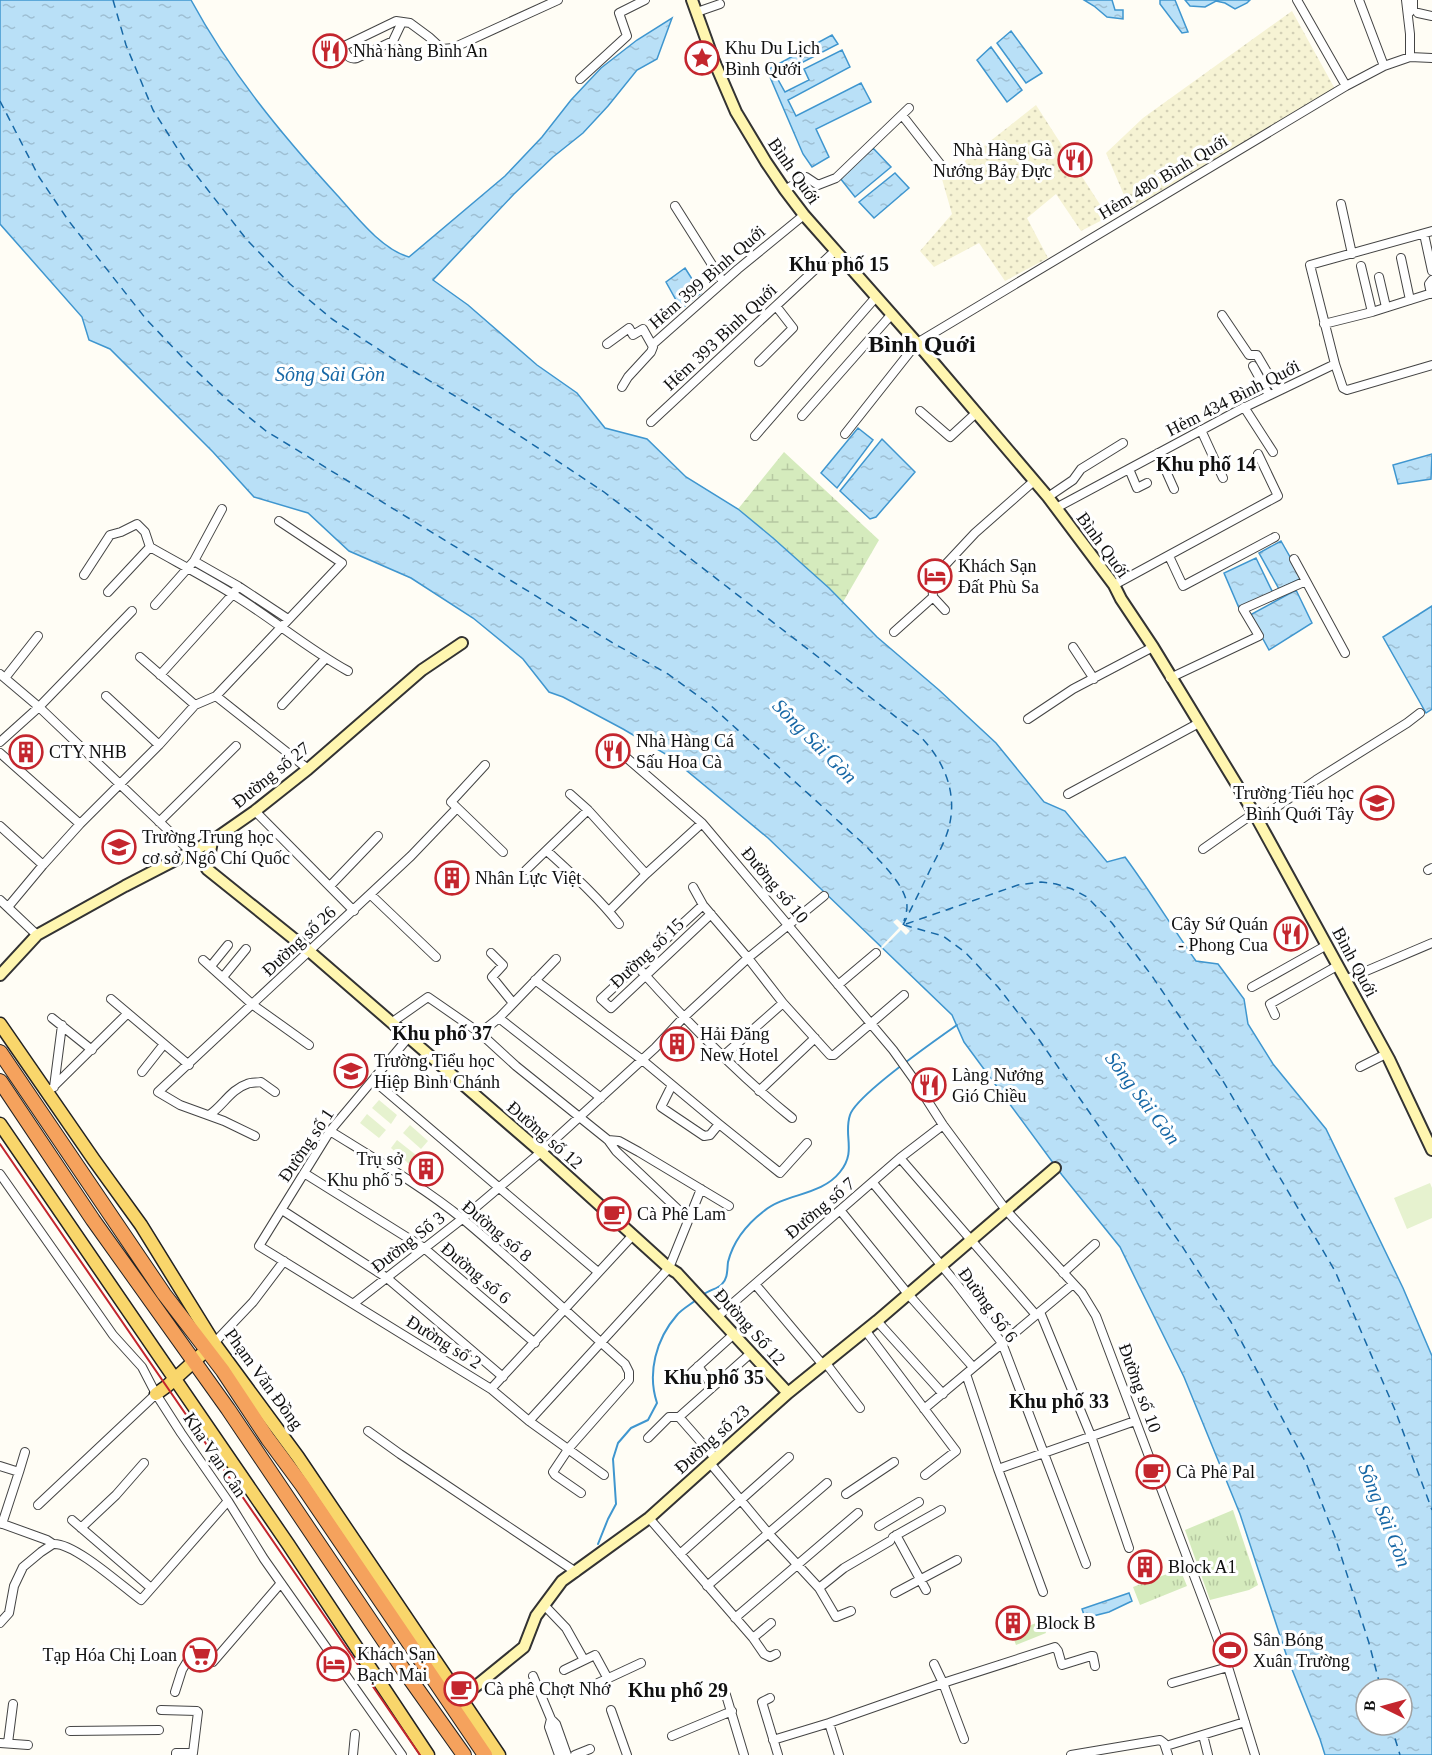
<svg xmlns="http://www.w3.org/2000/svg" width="1432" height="1755" viewBox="0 0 1432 1755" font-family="Georgia,serif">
  <defs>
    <pattern id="farmland-dots" width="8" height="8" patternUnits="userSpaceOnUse" patternTransform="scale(1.5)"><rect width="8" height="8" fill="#f6f3d4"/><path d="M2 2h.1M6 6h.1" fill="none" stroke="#d2cfb5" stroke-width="1.8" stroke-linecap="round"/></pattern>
    <pattern id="grass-tufts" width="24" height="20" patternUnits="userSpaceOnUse" patternTransform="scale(1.5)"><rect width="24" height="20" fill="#d5ebbd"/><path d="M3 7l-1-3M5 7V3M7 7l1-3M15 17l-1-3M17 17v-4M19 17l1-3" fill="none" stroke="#b6c8a1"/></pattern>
    <pattern id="wetland-marsh" width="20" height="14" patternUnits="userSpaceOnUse" patternTransform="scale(1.5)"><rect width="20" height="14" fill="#d5ebbd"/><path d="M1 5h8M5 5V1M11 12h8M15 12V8" fill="none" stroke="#b6c8a1"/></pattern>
    <pattern id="water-ripples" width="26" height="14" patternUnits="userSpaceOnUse" patternTransform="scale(1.5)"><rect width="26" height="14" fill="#b9e0f7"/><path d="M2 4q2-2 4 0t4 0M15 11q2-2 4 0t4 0" fill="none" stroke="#9ebfd3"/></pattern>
  </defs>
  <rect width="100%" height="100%" fill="#fffdf5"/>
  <path fill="url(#farmland-dots)" d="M1292,11L1335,89L1130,209L1106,153L1143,118Z
    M1036,105L1108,217L1081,231L1056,194L1027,218L1048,258L1005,281L979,243L934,267L920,251L952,214L942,179Z"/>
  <path fill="url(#grass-tufts)" d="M1233,1510L1258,1585L1249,1590L1210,1600L1185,1530Z
    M1180,1569L1187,1586L1140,1605L1133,1587Z
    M1042,1621L1046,1633L1016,1645L1011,1632Z"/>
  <path fill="url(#wetland-marsh)" d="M784,452L879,540L843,602L773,538L738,509Z"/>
  <path fill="#e6f2cf" d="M379,1100L397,1115L391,1124L372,1108Z
    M367,1114L386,1130L379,1138L360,1123Z
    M410,1125L428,1141L421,1149L403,1133Z
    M397,1140L416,1155L409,1164L391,1148Z
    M1430,1183L1432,1188V1218L1407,1229L1394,1198Z"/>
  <path fill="url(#water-ripples)" stroke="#3f96cf" stroke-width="1.5" fill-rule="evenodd" d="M0,0H191C230,72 282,135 337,195C356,216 381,249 409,257L505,176L542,137L571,100L601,68L637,40L672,18L657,59L637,70L608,106L583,133L553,157L514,194L433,280L468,305L537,365L577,393L605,428L647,439L686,477L738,509L773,538L829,588L877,637L939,690L996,743L1044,802L1065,811L1107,862L1125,857C1150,891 1172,927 1196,961L1218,964L1244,999L1248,1024L1273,1064L1326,1129L1403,1288L1432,1356V1755H1325L1320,1739L1287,1657L1240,1514L1184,1377L1139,1286L1120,1247L1062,1175L964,1042L952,1015L768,838L669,756L623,729L563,697L549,692L523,659L473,618L411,578L349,551L308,513L254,497L213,452L110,349L89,340L82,317L0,224ZM1366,1689H1402V1725H1366Z
    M1084,0H1112L1115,10H1123V19L1107,17L1094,6Z
    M1160,0H1175L1188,32L1182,33L1160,4Z
    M1185,0H1250L1247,3L1235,9L1225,3L1216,1L1205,7L1190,6Z
    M1011,31L1042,73L1026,83L997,43Z
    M832,35L838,44L776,76L785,92L809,80L804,69L842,50L850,67L788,100L796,116L861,83L871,102L816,129L829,157L812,167L803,154L767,70Z
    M991,47L1022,90L1007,102L977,60Z
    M873,148L891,167L855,197L840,178Z
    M895,173L909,188L874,218L859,202Z
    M685,268L701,293L681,309L666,282Z
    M858,428L873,440L837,488L821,473Z
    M882,439L915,472L876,517L870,519L840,491Z
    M1432,454L1431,479L1398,484L1393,465Z
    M1281,541L1302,578L1279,589L1259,553Z
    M1256,558L1273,593L1239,608L1224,573Z
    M1296,590L1312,623L1269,650L1250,615Z
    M1432,606V709L1426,713L1383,637Z
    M1129,1593L1132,1601L1109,1612L1085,1618L1082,1609Z"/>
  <path fill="#fffdf5" d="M897,919L910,931L906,935L901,930L882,949L881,947L899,928L893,922Z"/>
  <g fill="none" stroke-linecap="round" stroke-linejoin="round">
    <path stroke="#3f96cf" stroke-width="2" d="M703,1295C708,1290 718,1289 722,1284C728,1278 727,1270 728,1262C733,1242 747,1224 764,1211C786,1193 821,1196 840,1172C857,1151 843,1136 850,1115C856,1096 937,1039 957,1025
      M598,1544L608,1519L616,1504L613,1459L618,1443L631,1428L648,1420L657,1403C647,1373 656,1339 677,1315C682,1309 690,1305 696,1300"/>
    <path stroke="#1768a6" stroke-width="1.5" stroke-dasharray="8 6" stroke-linecap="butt" d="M113,0L126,45L153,110L186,162L247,240L290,284L332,319L395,360L505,426L604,492L918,734C943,759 958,791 949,827C945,842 937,856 930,870C921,889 912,907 903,925
      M0,101L39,177L68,220L146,319L186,361L223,396L266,431L613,643L668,674L708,703L867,847C880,862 907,886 907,907C907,911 905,917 904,921
      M906,924L1018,885L1041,882L1056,884L1072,889L1087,897L1112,923L1152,976L1220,1076L1335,1271L1395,1410L1432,1510
      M904,925L943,936L965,952L998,987L1040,1041L1182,1246L1231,1322L1306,1463L1335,1537L1369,1643L1381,1689
      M1391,1725L1400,1755"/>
    <g stroke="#444" stroke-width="10">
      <path id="street" d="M1297,0L1346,86
        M1359,0L1384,66
        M1406,0L1410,34V57
        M697,12L720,4
        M1409,13L1413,9V0
        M1418,13L1432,16
        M343,46C346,54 348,60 357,58L393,41L402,22
        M340,48L396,21L410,23L429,37L442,49L453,48L558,0
        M580,79L627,36L619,13L645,0
        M902,115L941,165
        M785,190L806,177L818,185L836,178L909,108
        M1341,204L1352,254
        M675,206L723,282
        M1424,234L1432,271
        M1401,258L1410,300
        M1361,266L1372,312
        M1379,277L1386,307
        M1431,294L1429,284L1432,280
        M1222,315L1249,355H1257L1278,391
        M1324,324L1372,312L1432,293
        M607,344L629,328L633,335L643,329L652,345L738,269L804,215
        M759,362L793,328L776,306
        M1335,364L1343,388L1347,390L1432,365
        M1253,366L1269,395
        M622,387L628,377L651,352L653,347L652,345
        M1244,407L1273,452
        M920,411L950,437L975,414
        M802,416L891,315
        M651,422L836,250
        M1201,430L1223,478
        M845,434L917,343L1346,86L1384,66L1410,57L1432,58
        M755,436L876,297
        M1158,453L1174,489
        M1129,469L1137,488L1147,483
        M1048,497L1073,480L1081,469L1123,443
        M1056,508L1239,410L1335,364L1310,265L1432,231
        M1169,556L1183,586L1275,537
        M1294,559L1306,581
        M194,561L238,586L288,619
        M84,575L110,535L121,532L137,524L145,532L150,547C178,563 207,578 234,595C273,619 308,649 348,671
        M1114,585L1278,496L1258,454
        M108,592L150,547
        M933,597L945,610
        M155,605L194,561L222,509
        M894,632L933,597L932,579L975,533L1034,481
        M1073,647L1094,679
        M140,657L195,705
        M0,674L39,707L191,852
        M160,675L233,594L238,586
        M5,678L38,636
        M1170,678L1259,636L1243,609L1306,581L1345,653
        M106,696L159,745
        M216,696L308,769
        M282,705L325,659
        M1028,719L1073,689L1153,647
        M0,742L39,707L132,611
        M0,753L80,824
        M621,753L702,823L893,1050L913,1078L943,1125L1006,1210L1082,1293L1096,1316L1210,1618L1228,1667L1255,1755
        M485,765L451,802L503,852
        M570,794L588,810L646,874
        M1068,794L1199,723
        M255,811L354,911
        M1258,820L1316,780L1407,723L1420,713
        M159,822L236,746
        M0,826L43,865
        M1203,849L1254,813
        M547,851C572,874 598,897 619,924
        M526,870L588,810
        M1428,870L1432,868
        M330,886L378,836
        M693,887L703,905L748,958L783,1003L830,1055H834L904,995
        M371,895L436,957
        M0,900L37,935
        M703,905L601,999L611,1008L711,914
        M8,907L43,865L80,824L159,745L195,705L216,696L342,563L279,521
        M609,911L646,874L702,823
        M491,953L503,965L492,977L513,1003
        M203,960L253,1005L309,1045
        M211,966L228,945
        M637,966C685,1020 735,1072 792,1118
        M223,977L246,949
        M535,980L641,1059L719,1124L780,1173L807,1143
        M1345,980L1432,943
        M838,985L876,953
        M1252,987L1327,945
        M111,999L189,1065
        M1275,1015L1270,1004L1337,966
        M52,1018L92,1050
        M499,1018L601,1098
        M391,1023L428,997L480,1033L516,1066L608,1140L616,1151L688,1219
        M480,1033L499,1018L556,959
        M408,1038L330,1131L259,1246L491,1389L529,1421L604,1475
        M722,1057L783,1003
        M1360,1067L1386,1054
        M142,1072L164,1044
        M373,1080L598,1272
        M672,1085L661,1107L704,1136L710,1135L719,1124
        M54,1087L62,1025
        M759,1091L815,1038
        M48,1092L127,1014
        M209,1115C222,1107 231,1089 247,1084C251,1082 257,1083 261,1082L275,1092
        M330,1131C375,1159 422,1186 464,1220C519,1266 571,1316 625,1364L629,1372V1380L569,1448L553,1472L555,1475L581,1493
        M255,1136L224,1121L180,1105L158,1092L411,856L457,808
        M608,1140L619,1141L639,1152L729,1206
        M900,1158L1036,1315
        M304,1173L424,1248L535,1343
        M0,1174L113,1335L142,1367L156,1394L181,1433L228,1501L264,1559L402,1755
        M873,1183L956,1283L1002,1343L1086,1564
        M282,1210L387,1278L503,1377
        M840,1210L908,1294L973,1367
        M1063,1273L1095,1244
        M755,1284L823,1365
        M353,1304L462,1219L541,1152L655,1048L683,1018L748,958L824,896
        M1040,1312L1091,1436L1129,1548
        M717,1317L900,1158L943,1125
        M877,1321L943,1394
        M865,1330L956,1451L925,1475
        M214,1343L253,1302L284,1261
        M825,1362L860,1408
        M698,1366L713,1387
        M692,1372L734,1334
        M966,1374L998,1469L1043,1592
        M491,1389L633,1235
        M924,1409L1073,1284
        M679,1417L715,1458
        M529,1421L669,1268L701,1189
        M368,1431L400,1454L576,1572
        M648,1438L669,1417H679L751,1353
        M710,1463L769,1534L819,1588L836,1617L851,1611
        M0,1466L19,1472L2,1524
        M998,1469L1135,1421
        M19,1472L25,1452
        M846,1494L894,1462
        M38,1505L156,1394
        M649,1518L753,1638L764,1654L770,1657L776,1654
        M72,1520L151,1588
        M0,1523L47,1540L53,1544C74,1542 123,1587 141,1600L228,1501
        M879,1526L919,1502
        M81,1528L116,1495L144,1463
        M896,1535L926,1590
        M893,1537L941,1510
        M680,1554L789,1457
        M707,1586L827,1483
        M819,1588L844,1568L890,1541
        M895,1593L957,1560
        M544,1605L566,1628L584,1660
        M735,1618L858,1513
        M0,1623L9,1613L14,1586L23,1567L41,1552L53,1544
        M753,1638L771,1623
        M213,1662L281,1583
        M564,1670L595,1655L608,1679
        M533,1676L551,1719L549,1727L559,1755
        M598,1683L641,1663
        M1172,1683L1228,1667
        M175,1692L182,1670L196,1647
        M726,1695L744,1755
        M770,1698L762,1702L778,1755
        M161,1710L197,1711L198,1712L193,1753H176V1755
        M611,1710L627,1755
        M551,1719L556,1724L567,1755
        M829,1723L839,1755
        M70,1731L159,1730
        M1203,1735L1208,1755
        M672,1736L732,1711
        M964,1739L943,1683L1055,1647L1058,1651L1062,1665L1091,1656H1093L1095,1666
        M773,1740L829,1723L943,1683L934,1664
        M0,1743L28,1745
        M8,1743L13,1704
        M1166,1746L1245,1722
        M353,1755L355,1734
        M575,1755L590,1749
        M1071,1755L1160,1740L1164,1743L1168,1755"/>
    </g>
    <g stroke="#333" stroke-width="14">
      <path id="secondary" d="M692,0L714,61L736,112L766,162L785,190L804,215L917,343L1048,497L1114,585L1121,599L1153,647L1254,813L1389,1059L1432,1150
        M212,841L207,869L309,951L541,1152L669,1268L677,1273L788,1393
        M0,975L37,935L125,886L212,841L255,811L308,769L422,670L462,643
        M454,1704L524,1647L536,1616L562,1581L649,1518L788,1393L877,1321L1055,1168"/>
    </g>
    <g stroke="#222" stroke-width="15">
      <path id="primary" d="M0,1024L94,1160L141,1225L214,1343L298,1457L499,1755
        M0,1124L288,1544L428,1755
        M156,1394L167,1386L214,1343"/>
    </g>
    <g stroke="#222" stroke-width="16">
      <path id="highway" d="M0,1052L164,1294L223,1371L268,1439L302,1485L485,1755
        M0,1081L93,1220L228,1409L403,1669L464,1755"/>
    </g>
    <use href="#street" stroke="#fff" stroke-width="8"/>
    <use href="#secondary" stroke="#fff6b0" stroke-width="10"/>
    <use href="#primary" stroke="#f9d66b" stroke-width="12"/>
    <use href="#highway" stroke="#f5a25d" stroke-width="14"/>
    <path stroke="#c4262e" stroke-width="2" d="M0,1144L420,1755"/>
  </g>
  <defs>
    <g id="restaurant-ring" transform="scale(1.725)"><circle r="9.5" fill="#fff" stroke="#c4262e" stroke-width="1.5"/><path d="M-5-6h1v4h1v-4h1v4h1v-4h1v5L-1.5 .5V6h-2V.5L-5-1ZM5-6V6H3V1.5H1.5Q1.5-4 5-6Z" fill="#c4262e"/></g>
    <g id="sight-ring" transform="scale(1.725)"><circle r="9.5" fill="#fff" stroke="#c4262e" stroke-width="1.5"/><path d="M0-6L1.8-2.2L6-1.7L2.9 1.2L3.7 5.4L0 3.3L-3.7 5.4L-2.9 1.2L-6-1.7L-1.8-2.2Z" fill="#c4262e"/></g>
    <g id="hotel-ring" transform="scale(1.725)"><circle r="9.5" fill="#fff" stroke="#c4262e" stroke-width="1.5"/><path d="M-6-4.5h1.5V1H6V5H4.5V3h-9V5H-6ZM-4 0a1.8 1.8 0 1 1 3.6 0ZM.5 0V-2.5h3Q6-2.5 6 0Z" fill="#c4262e"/></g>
    <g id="building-ring" transform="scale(1.725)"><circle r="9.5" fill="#fff" stroke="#c4262e" stroke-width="1.5"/><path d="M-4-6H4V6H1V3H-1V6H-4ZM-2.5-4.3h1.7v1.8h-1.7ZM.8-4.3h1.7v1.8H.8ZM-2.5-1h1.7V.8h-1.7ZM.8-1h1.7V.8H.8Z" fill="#c4262e"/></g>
    <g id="school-ring" transform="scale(1.725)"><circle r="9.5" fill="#fff" stroke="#c4262e" stroke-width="1.5"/><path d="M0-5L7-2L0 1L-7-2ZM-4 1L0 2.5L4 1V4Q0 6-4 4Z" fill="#c4262e"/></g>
    <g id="cafe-ring" transform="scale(1.725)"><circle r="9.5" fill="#fff" stroke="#c4262e" stroke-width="1.5"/><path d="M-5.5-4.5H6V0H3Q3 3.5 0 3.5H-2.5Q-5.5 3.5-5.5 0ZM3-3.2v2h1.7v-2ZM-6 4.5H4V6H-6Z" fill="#c4262e"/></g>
    <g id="stadium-ring" transform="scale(1.725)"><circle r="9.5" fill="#fff" stroke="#c4262e" stroke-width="1.5"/><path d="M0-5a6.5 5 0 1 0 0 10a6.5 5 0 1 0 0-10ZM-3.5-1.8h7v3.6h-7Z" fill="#c4262e"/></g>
    <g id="supermarket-ring" transform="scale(1.725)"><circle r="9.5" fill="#fff" stroke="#c4262e" stroke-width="1.5"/><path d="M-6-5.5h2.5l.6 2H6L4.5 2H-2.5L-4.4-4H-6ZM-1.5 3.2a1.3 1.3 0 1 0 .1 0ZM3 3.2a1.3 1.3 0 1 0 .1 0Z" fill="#c4262e"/></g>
  </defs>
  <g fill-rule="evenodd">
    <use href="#restaurant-ring" x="330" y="51"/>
    <use href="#sight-ring" x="702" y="58"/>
    <use href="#restaurant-ring" x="1075" y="160"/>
    <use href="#hotel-ring" x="935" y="576"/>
    <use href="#restaurant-ring" x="613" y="751"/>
    <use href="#building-ring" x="26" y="752"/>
    <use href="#school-ring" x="1377" y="803"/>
    <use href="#school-ring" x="119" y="847"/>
    <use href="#building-ring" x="452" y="878"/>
    <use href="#restaurant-ring" x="1291" y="934"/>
    <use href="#building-ring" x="677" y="1044"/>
    <use href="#school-ring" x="351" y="1071"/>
    <use href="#restaurant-ring" x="929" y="1085"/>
    <use href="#building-ring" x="426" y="1169"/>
    <use href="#cafe-ring" x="614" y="1214"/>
    <use href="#cafe-ring" x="1153" y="1472"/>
    <use href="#building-ring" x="1145" y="1567"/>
    <use href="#building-ring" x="1013" y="1623"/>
    <use href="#stadium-ring" x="1230" y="1650"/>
    <use href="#supermarket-ring" x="200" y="1655"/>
    <use href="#hotel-ring" x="334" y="1664"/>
    <use href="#cafe-ring" x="461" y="1689"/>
  </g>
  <g text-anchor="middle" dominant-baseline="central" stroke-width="6" stroke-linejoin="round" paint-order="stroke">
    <g font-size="18" fill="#111" stroke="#fff" text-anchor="start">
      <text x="725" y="48">Khu Du Lịch<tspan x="725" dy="21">Bình Qưới</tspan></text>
      <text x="353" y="51">Nhà hàng Bình An</text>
      <text x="1052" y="150" text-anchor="end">Nhà Hàng Gà<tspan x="1052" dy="21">Nướng Bảy Đực</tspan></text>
      <text x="958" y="566">Khách Sạn<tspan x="958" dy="21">Đất Phù Sa</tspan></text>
      <text x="636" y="741">Nhà Hàng Cá<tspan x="636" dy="21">Sấu Hoa Cà</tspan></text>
      <text x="49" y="752">CTY NHB</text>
      <text x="1354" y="793" text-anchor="end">Trường Tiểu học<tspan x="1354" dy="21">Bình Quới Tây</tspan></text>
      <text x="142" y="837">Trường Trung học<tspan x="142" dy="21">cơ sở Ngô Chí Quốc</tspan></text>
      <text x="475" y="878">Nhân Lực Việt</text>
      <text x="1268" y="924" text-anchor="end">Cây Sứ Quán<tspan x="1268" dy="21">- Phong Cua</tspan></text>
      <text x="700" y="1034">Hải Đăng<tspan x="700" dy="21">New Hotel</tspan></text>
      <text x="374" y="1061">Trường Tiểu học<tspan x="374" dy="21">Hiệp Bình Chánh</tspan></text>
      <text x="952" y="1075">Làng Nướng<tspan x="952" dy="21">Gió Chiều</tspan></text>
      <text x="403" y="1159" text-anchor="end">Trụ sở<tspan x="403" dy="21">Khu phố 5</tspan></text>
      <text x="637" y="1214">Cà Phê Lam</text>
      <text x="1176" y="1472">Cà Phê Pal</text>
      <text x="1168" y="1567">Block A1</text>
      <text x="1036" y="1623">Block B</text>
      <text x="1253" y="1640">Sân Bóng<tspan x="1253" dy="21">Xuân Trường</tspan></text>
      <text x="357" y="1654">Khách Sạn<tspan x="357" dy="21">Bạch Mai</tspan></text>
      <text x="177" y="1655" text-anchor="end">Tạp Hóa Chị Loan</text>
      <text x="484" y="1689">Cà phê Chợt Nhớ</text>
    </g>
    <g font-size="18" fill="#111" stroke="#fff">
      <text transform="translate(794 171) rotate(55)">Bình Quới</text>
      <text transform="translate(1163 177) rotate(-31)">Hẻm 480 Bình Quới</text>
      <text transform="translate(707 277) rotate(-41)">Hẻm 399 Bình Quới</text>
      <text transform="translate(720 337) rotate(-43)">Hẻm 393 Bình Quới</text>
      <text transform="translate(1233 398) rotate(-27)">Hẻm 434 Bình Quới</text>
      <text transform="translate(1103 545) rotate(54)">Bình Quới</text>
      <text transform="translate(271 775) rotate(-39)">Đường số 27</text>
      <text transform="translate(775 885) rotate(50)">Đường số 10</text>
      <text transform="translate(299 941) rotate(-43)">Đường số 26</text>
      <text transform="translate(647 953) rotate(-43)">Đường số 15</text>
      <text transform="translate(1355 962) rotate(62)">Bình Quới</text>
      <text transform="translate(545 1135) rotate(41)">Đường số 12</text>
      <text transform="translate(306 1145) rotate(-56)">Đường số 1</text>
      <text transform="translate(820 1208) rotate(-40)">Đường số 7</text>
      <text transform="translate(497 1231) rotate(40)">Đường số 8</text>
      <text transform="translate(408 1242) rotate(-38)">Đường Số 3</text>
      <text transform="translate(476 1273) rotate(40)">Đường số 6</text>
      <text transform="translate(988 1305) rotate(54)">Đường Số 6</text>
      <text transform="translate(750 1327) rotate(48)">Đường Số 12</text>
      <text transform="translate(444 1342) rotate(32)">Đường số 2</text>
      <text transform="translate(264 1379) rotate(54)">Phạm Văn Đồng</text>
      <text transform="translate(1140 1388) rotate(70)">Đường số 10</text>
      <text transform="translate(712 1439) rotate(-42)">Đường số 23</text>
      <text transform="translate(215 1455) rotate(56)">Kha Vạn Cân</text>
    </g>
    <g font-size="20" font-weight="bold" fill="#111" stroke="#fff">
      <text x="839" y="264">Khu phố 15</text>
      <text x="1206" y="464">Khu phố 14</text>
      <text x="442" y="1033">Khu phố 37</text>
      <text x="714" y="1377">Khu phố 35</text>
      <text x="1059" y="1401">Khu phố 33</text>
      <text x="678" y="1690">Khu phố 29</text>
    </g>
    <g font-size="20" font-style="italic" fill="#1768a6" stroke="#fff">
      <text x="330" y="374">Sông Sài Gòn</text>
      <text transform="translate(815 741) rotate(45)">Sông Sài Gòn</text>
      <text transform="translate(1143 1098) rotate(53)">Sông Sài Gòn</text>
      <text transform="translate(1385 1515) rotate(68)">Sông Sài Gòn</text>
    </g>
    <g font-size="24" font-weight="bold" fill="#111" stroke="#fff">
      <text x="922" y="344">Bình Quới</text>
    </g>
  </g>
  <g transform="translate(1384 1707) rotate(275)"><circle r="28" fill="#ffffff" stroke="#a0a0a0" stroke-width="1.5"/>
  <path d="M0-4.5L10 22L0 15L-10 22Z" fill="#c4262e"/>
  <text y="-9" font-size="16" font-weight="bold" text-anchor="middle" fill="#111111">B</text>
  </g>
</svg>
